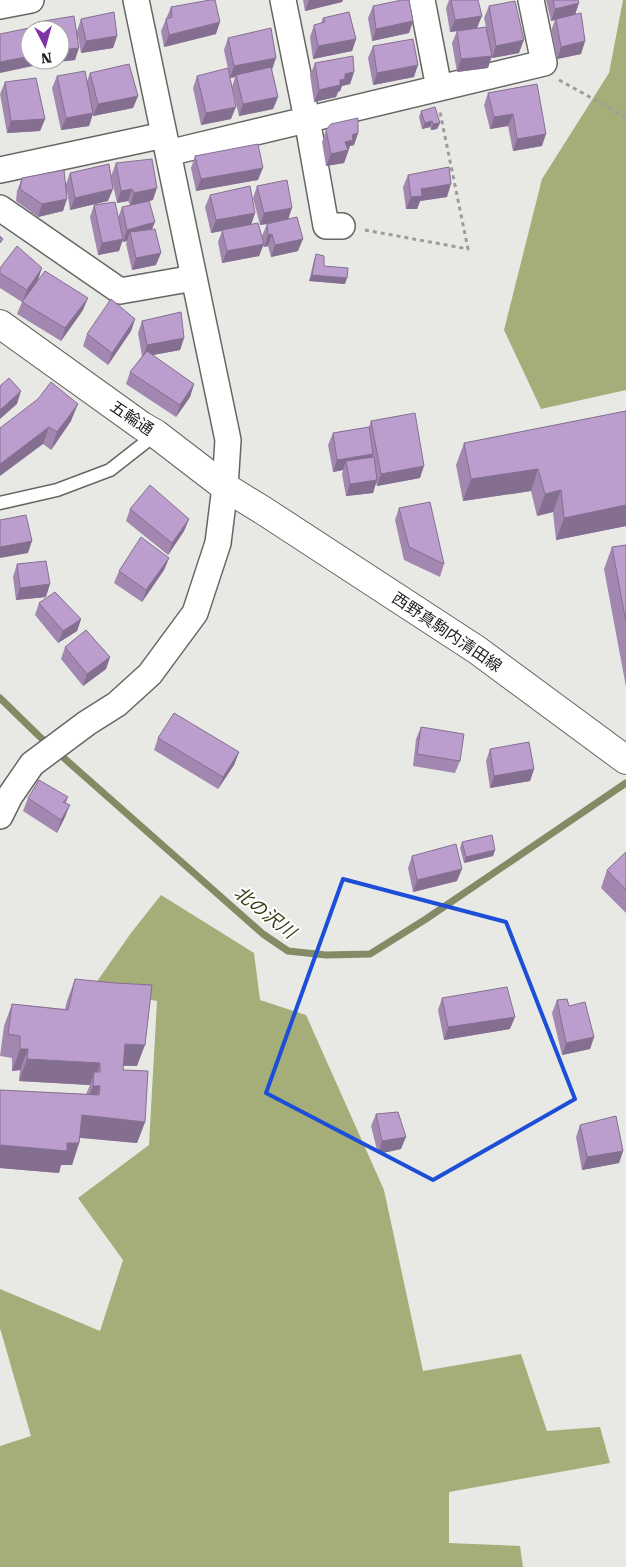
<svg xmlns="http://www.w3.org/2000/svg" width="626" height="1567" viewBox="0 0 626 1567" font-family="'Roboto Serif','Noto Sans JP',serif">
  <rect width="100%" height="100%" fill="#e8e9e4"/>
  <path fill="#a5ae78" d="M623,0H626V390L541,409L504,330L542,179L609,73Z
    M161,895L254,953L260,1000L306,1015L384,1190L423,1371L521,1354L547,1431L600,1427L610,1463L449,1492V1543L520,1546L523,1567H0V1446L31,1436L0,1328V1289L100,1331L123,1260L78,1198L149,1145L157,1001L91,990L131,933Z"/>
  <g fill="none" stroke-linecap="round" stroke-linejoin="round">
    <path stroke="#848a64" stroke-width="7" d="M0,698L39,736L263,934L288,951L326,955L370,954L426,919L626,783"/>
    <g stroke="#666762" stroke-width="15">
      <path id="lane" d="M0,503L57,490L110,470L156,434"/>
    </g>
    <g stroke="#666762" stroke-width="28">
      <path id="street" d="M283,0L307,119L326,226H342
        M422,0L439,88
        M0,6L31,0
        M168,153L544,63L531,0
        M0,170L164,135
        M0,208L120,291L194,278
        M0,816L10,796L32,764L87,723L117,704L150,674L195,613L218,543L225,487L228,440L136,0"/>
    </g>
    <g stroke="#666762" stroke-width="30">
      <path id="primary" d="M0,324L142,426L156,434L225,487L264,511L477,650L626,760"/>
    </g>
    <path stroke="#9c9d99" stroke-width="3" stroke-dasharray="4 4" stroke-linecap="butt" d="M559,80L606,106L626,118
      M365,230L468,249L440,112"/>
    <use href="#lane" stroke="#fff" stroke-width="12"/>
    <use href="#street" stroke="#fff" stroke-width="25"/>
    <use href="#primary" stroke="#fff" stroke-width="28"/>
  </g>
  <path fill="#a288b1" d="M303,0H343L342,2L305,11Z
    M449,0H478L477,28L486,27L484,18L489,6L519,53L492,58L491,57L488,68L457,72L452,43L457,31L450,32L446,8Z
    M546,0H578L575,15L585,41L581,54L557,59L551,31L555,20L551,21Z
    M373,6L413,21L409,33L372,41L368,18Z
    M171,7L216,34L164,47L161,31Z
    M323,18L356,39L352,51L313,59L310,37L314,25L321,23Z
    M81,19L117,36L113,48L81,53L78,36L75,60L39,64L38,60H60V30H35L38,22L77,31Z
    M228,38L272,70L278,97L273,109L239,116L232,87L235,77L230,78L224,50Z
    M373,46L414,77L373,85L368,58Z
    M315,63L354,72L350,84L342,86L340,91L338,92L336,97L314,102L310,75Z
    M90,73L138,96L133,108L93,116V114L89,126L61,130L52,88L57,76L87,81Z
    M197,76L231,119L201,125L193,88Z
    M5,82L45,119L40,131L7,133L0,94Z
    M537,84L542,146L513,151L508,126L490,129L484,105L488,93Z
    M421,111L440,123L437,129L431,130L430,127L422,129L419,117Z
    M326,130L358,133L354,145L350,146L344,163L326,166L322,142Z
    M195,156L258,180L196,191L191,168Z
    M116,163L153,200L149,201L156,265L132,270L126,244L127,241L123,242L122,241L119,251L98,255L90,217L94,205L118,218L122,207L130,205L128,201L117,203L111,176Z
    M70,173L108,201L70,210L67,191L63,211L38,217L16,201L17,191L22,178L66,184Z
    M408,175L447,197L420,201L417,209H406L403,187Z
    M257,186L288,219L298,251L271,257L268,246L264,247L263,245L259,256L222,263L218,242L222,231L211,233L205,207L210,195L255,213L251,224L263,242L262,236L267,224H268L260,225L253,198Z
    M316,254L324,266L345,284L309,281L314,260Z
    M0,268L38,280L32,288L83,310L61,341L17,314L22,302L0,288Z
    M135,319L131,331L108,365L83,346L87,334Z
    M142,321L184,338L180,350L152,355L194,384L190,397L176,417L126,384L130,372L142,356L138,333Z
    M626,411V526L556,540L553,512L537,516L531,491L463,501L456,465L464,443Z
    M71,421L51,450L43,444L0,428Z
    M371,421L420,478L377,486L376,483L373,493L346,496L342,474L343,470L333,472L328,445L333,433L369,427Z
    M399,508L444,564L440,577L404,560L395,520Z
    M130,509L189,519L184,531L168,555L126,521Z
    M626,545V687L604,569L612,547Z
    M169,558L164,570L142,602L114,583L119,571Z
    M17,564L46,597L16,600L13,577Z
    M39,603L81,619L77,631L58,643L35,615Z
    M65,647L110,657L106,669L83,686L61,659Z
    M421,727L460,761L455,773L413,766L416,739Z
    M158,738L239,752L234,765L218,789L154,750Z
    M490,749L534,769L530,781L490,788L486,761Z
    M68,797L66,803L65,817L57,833L23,811L28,798Z
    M462,842L495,850L493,856L464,863L460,848Z
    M626,852V913L601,888L607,870Z
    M412,856L457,881L413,892L408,868Z
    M75,979L137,1066H123V1070L145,1122L137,1143L80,1138L79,1143L72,1165H61L59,1173L0,1168V1090L86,1094L90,1085L19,1081L20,1070L12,1071V1058L0,1056L4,1026L12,1004L65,1009L67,1001Z
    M442,998L510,1029L444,1040L438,1010Z
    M557,1000L569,1006L594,1037L590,1049L562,1055L552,1013Z
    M376,1114L401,1149L378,1154L371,1126Z
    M580,1125L623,1151L619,1163L582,1170L576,1137Z"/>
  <path fill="#846f90" d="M309,0H343L342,2L305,11Z
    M579,3L575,15L551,21L555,9Z
    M482,16L477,28L450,32L455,20Z
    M413,21L409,33L372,41L376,29Z
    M220,22L216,34L164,47L169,35Z
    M117,36L113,48L81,53L86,41Z
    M356,39L352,51L313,59L318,46Z
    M524,40L519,53L492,58L496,46Z
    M585,41L581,54L557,59L561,47Z
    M79,48L75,60L39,64L41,60H60V50Z
    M30,56V60H36L33,66L0,73V62Z
    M492,56L488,68L457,72L461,59Z
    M276,58L272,70L236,75L235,77L230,78L234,66Z
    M418,65L414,77L373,85L377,73Z
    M354,72L350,84L342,86L340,91L338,92L336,97L314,102L319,90L340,80L345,74Z
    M138,96L133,108L93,116L98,104Z
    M278,97L273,109L239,116L243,104Z
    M236,107L231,119L201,125L206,113Z
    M93,113L89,126L61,130L66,118Z
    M513,114L508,126L490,129L494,117Z
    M45,119L40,131L7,133L11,121Z
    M432,121L430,127L422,129L425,123Z
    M440,123L437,129L431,130L433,124Z
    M358,133L354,145L350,146L344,163L326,166L331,154L352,135Z
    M546,134L542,146L513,151L517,139Z
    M263,168L258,180L196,191L201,179Z
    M451,184L447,197L420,201L417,209H406L411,197L421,189Z
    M157,188L153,200L130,206L134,193Z
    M113,189L108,201L70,210L75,198Z
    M132,189L128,201L117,203L121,191Z
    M67,199L63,211L38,217L42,204Z
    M292,208L288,220L260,225L264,213Z
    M255,213L251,225L211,233L216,220Z
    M155,222L150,234L130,232L127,241L123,242L127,230Z
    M272,234L268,246L264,247L268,235Z
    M123,239L119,251L98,255L102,243Z
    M303,239L298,251L271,257L275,245Z
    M264,244L259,256L222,263L227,251Z
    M161,253L156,265L132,270L136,258Z
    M42,268L38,280L22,303L27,290Z
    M312,275L347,278L345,284L309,281Z
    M88,298L83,310L61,341L65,328Z
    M135,319L131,331L108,365L112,353Z
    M184,338L180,350L143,357L147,345Z
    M194,384L190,397L176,417L180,405Z
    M21,391L17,404L0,419V410Z
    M78,404L71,421L51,450L57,432Z
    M49,427L43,444L0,476V464Z
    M373,454L369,466L346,461L343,470L333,472L337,460Z
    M424,466L420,478L377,486L381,474Z
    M538,469L531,491L463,501L471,479Z
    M377,480L373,493L346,496L350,484Z
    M561,490L553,512L537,516L545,494Z
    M626,505V526L556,540L564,518Z
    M189,519L184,531L168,555L172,543Z
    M32,541L28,553L0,558V547Z
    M169,558L164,570L142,602L146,590Z
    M50,584L46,597L16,600L20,588Z
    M81,619L77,631L58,643L63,631Z
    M110,657L106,669L83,686L87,674Z
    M239,752L234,765L218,789L223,777Z
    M534,769L530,781L490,788L494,776Z
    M70,805L65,817L57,833L61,820Z
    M495,850L493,856L464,863L466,857Z
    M462,869L457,881L413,892L417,880Z
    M515,1017L510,1029L444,1040L448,1027Z
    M594,1037L590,1049L562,1055L566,1043Z
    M125,1044L145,1045L137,1066L117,1065Z
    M20,1049H28L20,1070L12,1071Z
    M27,1059L100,1063L94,1082V1072L90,1085L19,1081Z
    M93,1086H100L92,1108H85Z
    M82,1115L145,1122L137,1143L74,1137Z
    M406,1137L401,1149L378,1154L382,1141Z
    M79,1143L72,1165H61L59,1173L0,1168V1145Z
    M623,1151L619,1163L582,1170L587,1157Z"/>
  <path fill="#bc9ece" stroke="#846f90" d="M210,0H215L220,22L169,35L166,19L172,17L171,7Z
    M402,0H409L413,21L376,29L373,6Z
    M451,0H478L482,16L455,20Z
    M553,0H578L579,3L555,9Z
    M515,1L524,40L496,46L489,6Z
    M114,12L117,36L86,41L81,19Z
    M349,12L356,39L318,46L314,25L325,22L323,18Z
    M581,13L585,41L561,47L556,19Z
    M74,16L79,48L60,50V30H40L38,22Z
    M486,27L492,56L461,59L457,31Z
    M29,28L30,30V56L0,62V34Z
    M271,28L276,58L234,66L228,38Z
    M413,39L418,65L377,73L373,46Z
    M353,56L354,72L345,74V79L340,80V85L319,90L315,63Z
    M129,64L138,96L98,104L90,73Z
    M271,67L278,97L243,104L236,75Z
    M228,68L236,107L206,113L197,76Z
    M85,71L93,113L66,118L57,76Z
    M36,78L45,119L11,121L5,82Z
    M537,84L546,134L517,139L513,114L494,117L488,93Z
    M435,107L440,123L433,124L432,121L425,123L421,111Z
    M358,118V133L352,135L353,140L345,142L348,150L331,154L326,130L331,124Z
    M258,144L263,168L201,179L195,156Z
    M152,159L157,188L134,193L132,189L121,191L116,163Z
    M109,164L113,189L75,198L70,173Z
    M449,167L451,184L421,189L422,196L411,197L408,175Z
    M64,170L67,199L42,204L20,189L22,178Z
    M287,180L292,208L264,213L257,186Z
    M250,186L255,213L216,220L210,195Z
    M149,201L155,222L127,230L122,207Z
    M115,202L123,239L102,243L94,205Z
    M297,217L303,239L275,245L272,234L268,235L267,224Z
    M258,223L264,244L227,251L222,230Z
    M155,229L161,253L136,258L130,232Z
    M0,236L3,239L0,243Z
    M17,246L42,268L27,290L0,273V268Z
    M316,254L324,256V266L348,268L347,278L312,275Z
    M45,271L88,298L65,328L22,302Z
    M111,299L135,319L112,353L87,334Z
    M181,312L184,338L147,345L142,321Z
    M147,351L194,384L180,405L130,372Z
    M9,378L21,391L0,410V386Z
    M51,382L78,404L57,432L49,427L0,464V428L38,399Z
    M626,411V505L564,518L561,490L545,494L538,469L471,479L464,443Z
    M415,413L424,466L381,474L371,421Z
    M369,427L373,454L337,460L333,433Z
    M374,457L377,480L350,484L346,461Z
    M150,485L189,519L172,543L130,509Z
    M430,502L444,564L409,547L399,508Z
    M26,515L32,541L0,547V520Z
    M141,537L169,558L146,590L119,571Z
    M626,545V622L612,547Z
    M46,561L50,584L20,588L17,564Z
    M55,592L81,619L63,631L39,603Z
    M86,630L110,657L87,674L65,647Z
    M174,713L239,752L223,777L158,738Z
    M421,727L464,734L460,761L417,754Z
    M529,742L534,769L494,776L490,749Z
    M39,780L68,797L63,802L70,805L61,820L28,798Z
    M492,835L495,850L466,857L462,842Z
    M456,844L462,869L417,880L412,856Z
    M626,852V890L607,870Z
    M75,979L115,983L152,985L145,1045L125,1044L123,1070L148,1071L145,1122L82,1115L79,1143H67V1151L0,1145V1090L99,1095L100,1086H93L94,1072H100V1063L27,1059L28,1049H20V1036L8,1034L12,1004L68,1010Z
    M507,987L515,1017L448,1027L442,998Z
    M567,999L569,1006L585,1002L594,1037L566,1043L557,1000Z
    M398,1112L406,1137L382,1141L376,1114Z
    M616,1116L623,1151L587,1157L580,1125Z"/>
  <path fill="none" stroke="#1d4ed8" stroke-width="4" stroke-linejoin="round" d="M343,879L506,922L575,1099L433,1180L266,1093Z"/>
  <g text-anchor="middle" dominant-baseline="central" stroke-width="4" stroke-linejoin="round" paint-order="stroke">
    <g font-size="16" fill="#232422" stroke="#fff">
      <text transform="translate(132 418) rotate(34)">五輪通</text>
      <text transform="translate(447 632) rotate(34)">西野真駒内清田線</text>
    </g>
    <g font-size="18" font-style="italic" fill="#353b10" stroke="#fff">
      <text transform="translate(265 912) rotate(38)">北の沢川</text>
    </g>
  </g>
  <g transform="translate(45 45) rotate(174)"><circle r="24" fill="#ffffff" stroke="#a7a7a7"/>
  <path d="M0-4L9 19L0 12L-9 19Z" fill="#7f33a5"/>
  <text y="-8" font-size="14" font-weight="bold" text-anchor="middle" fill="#232422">N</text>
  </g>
</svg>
